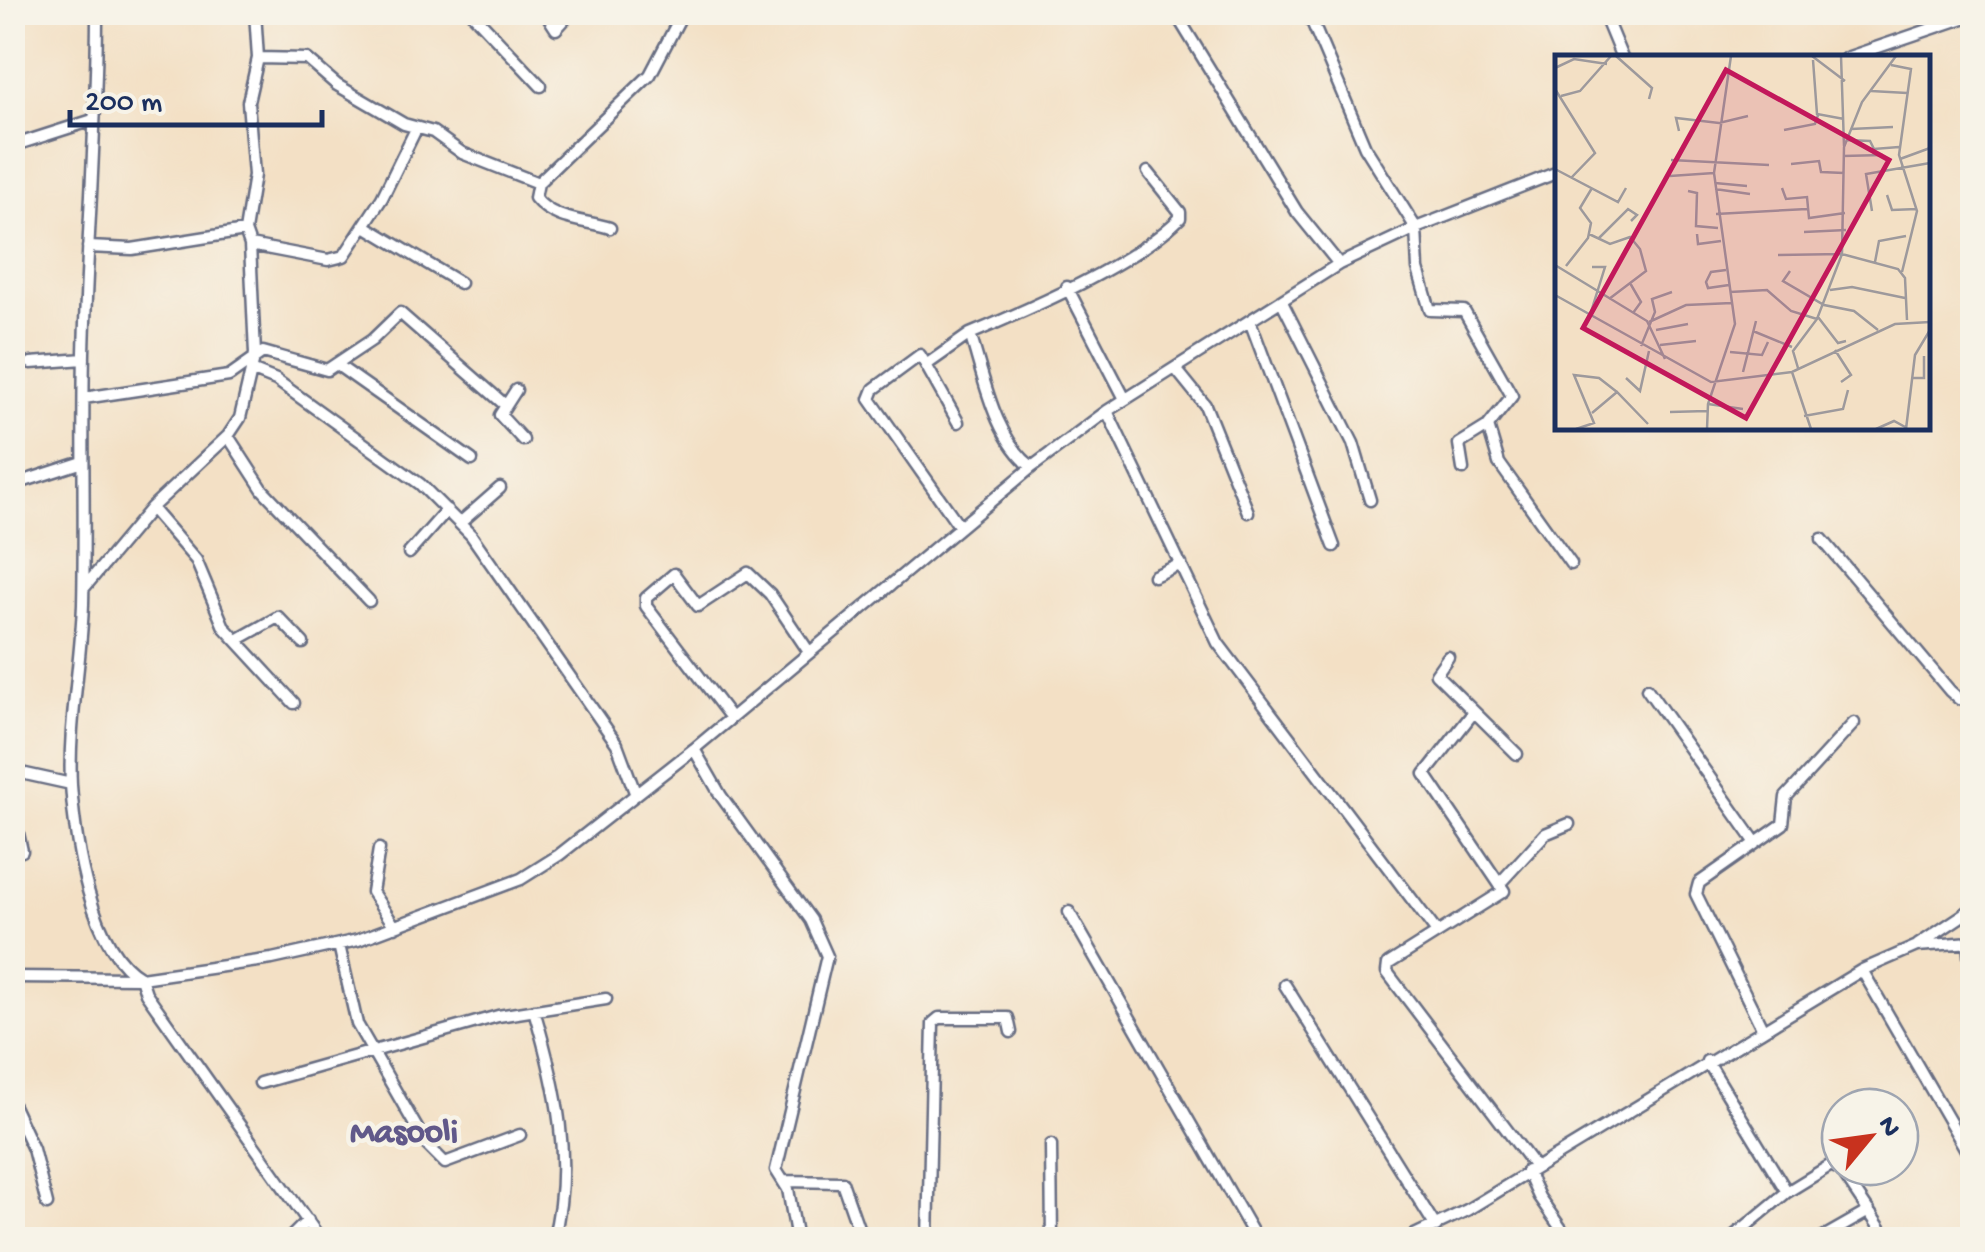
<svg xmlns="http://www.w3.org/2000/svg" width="1985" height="1252" viewBox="0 0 1985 1252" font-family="'Gochi Hand',sans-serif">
  <rect width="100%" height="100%" fill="#f7f3e8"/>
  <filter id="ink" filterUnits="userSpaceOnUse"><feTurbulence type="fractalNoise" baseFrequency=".01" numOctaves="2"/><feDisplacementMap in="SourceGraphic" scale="20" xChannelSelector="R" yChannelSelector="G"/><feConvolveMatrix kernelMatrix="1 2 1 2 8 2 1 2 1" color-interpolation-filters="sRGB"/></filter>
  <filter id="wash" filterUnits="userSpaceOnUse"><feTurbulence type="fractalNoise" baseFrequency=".0048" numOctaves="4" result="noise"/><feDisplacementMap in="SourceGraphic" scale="40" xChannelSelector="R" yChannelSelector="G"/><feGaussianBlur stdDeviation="2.25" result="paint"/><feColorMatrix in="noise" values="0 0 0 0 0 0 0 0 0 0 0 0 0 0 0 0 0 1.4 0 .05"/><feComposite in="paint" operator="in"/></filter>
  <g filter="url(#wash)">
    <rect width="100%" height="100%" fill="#f3e0c5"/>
  </g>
  <g filter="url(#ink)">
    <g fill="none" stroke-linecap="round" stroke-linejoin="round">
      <g stroke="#676d82" stroke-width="15">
        <path id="minor" d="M97,12C97,126 87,240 84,353C82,437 85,520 83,604C81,664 68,726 71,785C75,840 90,950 141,978L146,993L321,1240
          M471,12L541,86
          M545,12L556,29L567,17
          M1308,12L1365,147L1416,228L1418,269L1430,310L1464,311L1512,396L1488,426L1499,463L1571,564
          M1603,12L1622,58
          M1179,19L1297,212L1339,264
          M258,58L307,59L337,85L404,124L433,132L462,153L538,183L650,75L683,12
          M1846,58L1972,15
          M12,146L93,120
          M538,183L535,198C553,221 585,220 610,228
          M365,226L460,283
          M250,245L328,260L344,256L382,198L416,129
          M88,247L132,249L245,231
          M1067,287L1125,399
          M1282,302L1353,443L1370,500
          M1250,321L1334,546
          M31,363L84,359
          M336,364L472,460
          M926,365L920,355L874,389L870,399L960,527
          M1175,368L1205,405L1248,512
          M251,370L276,380L420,484L471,535L617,744L636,795
          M516,390L500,415L523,440
          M84,398L229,376L263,352L327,370L372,340L400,313L504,404
          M1107,411L1218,643L1436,931
          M958,422L926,365L970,334
          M228,436L263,490L369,601
          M1032,467C994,438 984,377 970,334C1032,308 1134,264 1180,218V212L1148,172
          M1463,469L1459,444L1488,426
          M12,485L83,462
          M151,508L196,560L224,627L294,703
          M460,523L500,488
          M1822,539L1950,691L1959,699L1972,702
          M409,553L447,510
          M1154,576L1181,564
          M84,588L151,508L228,436L240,418L255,354L250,245L245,231L254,175L248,102L258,58L255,12
          M237,640L278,617L303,643
          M1448,657L1436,674L1517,754
          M1647,689L1756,843L1699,883L1696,894L1763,1030
          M1473,713L1425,774L1504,891L1388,964L1387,972L1535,1167
          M731,718L646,606V598L674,574L698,606L748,573L770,594L809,652
          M694,749L721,796L811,920L827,956L776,1170L788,1189L797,1240
          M12,771L71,784
          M12,807L22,851
          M1756,843L1783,824L1786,797L1854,723
          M379,849L372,892L395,927
          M1501,882L1545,834L1569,824
          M1069,912L1257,1240
          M1968,942L1972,990
          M339,945L357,1024L426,1144L445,1163L520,1135
          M1918,945L1972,909
          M1862,970L1972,1160
          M12,977L141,978L272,959L358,940L521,879L559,855L694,749L1032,467L1107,411L1339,264L1416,228L1558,172
          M1285,985L1436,1227
          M534,1010C556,1085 574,1162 553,1240
          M1707,1061L1787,1192
          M260,1083L498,1016L606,999
          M12,1104L33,1149L47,1204
          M1051,1145L1052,1240
          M1527,1171L1539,1197L1569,1240
          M783,1181L842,1182L861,1236
          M288,1240L308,1220
          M928,1240L933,1023L939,1018H1008L1011,1032
          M1404,1240L1467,1210L1862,970L1917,946L1972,942
          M1729,1240L1787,1192L1831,1165L1841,1170L1888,1240
          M1818,1240L1869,1211"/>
      </g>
      <use href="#minor" stroke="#fff" stroke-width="10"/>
    </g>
  </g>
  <g text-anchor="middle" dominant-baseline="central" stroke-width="9" stroke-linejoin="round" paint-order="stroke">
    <g font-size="35" font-weight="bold" fill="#61598a" stroke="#f7f3e8">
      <text x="404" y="1134">Masooli</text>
    </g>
  </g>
  <g transform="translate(1555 55)">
    <rect width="375" height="375" fill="#f3e0c5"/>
    <path fill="none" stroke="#9d999c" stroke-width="2.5" d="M61,1L97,33L94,44M257,1L290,26M286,1L289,91M258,5L262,59L289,64M336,10L356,14L344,100L362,156L347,217M0,13L19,4L52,9M0,34L40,98L16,123M316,36L352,38M6,41L25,36L56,1M296,74L338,72M229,75L260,69L263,60M124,76L121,63L164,68L193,61M292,85L315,86L319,94L344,92M288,101L328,100M345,104L375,93M116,105L214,110M236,109L264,106L266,117L289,118M0,114L63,147L71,133M115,121L159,118M160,128L192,131M227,133L231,144L252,142L254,163L290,158M160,134L195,139M133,136L142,138L141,171L163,173M332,140L337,155L362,154M317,156L311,119L375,108M161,159L252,154M249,177L291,175M34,179L55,189L75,182L85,194L91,216L54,244M142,179L143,189L166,186M44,183L73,154L82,160L76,166M223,200L287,199L343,214L350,223L352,265M320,207L324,186L351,181M0,210L92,266L110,304M11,211L33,183L36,168L25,153L37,133M171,215L156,217L151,227L153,233L174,230M235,216L228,226L269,250L299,256L323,275M75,228L86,247L78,258M275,235L297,232L350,243M175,237L212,235L236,256L262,264M0,240L156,327L237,317L340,269L375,267M35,260L50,212H37M263,262L283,288L291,286M94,267L131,250L177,248M101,275L133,269M198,276L237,292M105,290L141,286M86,291L100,257L97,244L117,237M280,295L296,320L286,327M175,297L207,300L213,287M243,313L238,296L262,264L287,199L289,92L307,47L341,1M188,317L201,266M237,317L256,374M71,323L85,336L94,296M358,323H369V301M153,349L188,354M115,357L152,356M37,358L62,337L93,369M249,361L288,354L293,335M21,374L39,368L19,320L44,323L62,337M152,374L153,349L180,269L159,118L176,1M321,374L339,366L352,373M351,374L360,300L375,275"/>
    <path fill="#c2185b" fill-opacity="0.15" stroke="#c2185b" stroke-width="5" d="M171,15L334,105L191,363L28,273Z"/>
    <rect width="375" height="375" fill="none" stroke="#1b2f5e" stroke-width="5"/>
  </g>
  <rect width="1985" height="1252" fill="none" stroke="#f7f3e8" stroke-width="50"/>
  <g transform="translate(1870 1137) rotate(61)"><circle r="48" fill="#f7f3e8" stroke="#9fa5b1" stroke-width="2.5"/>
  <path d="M0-8L18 38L0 25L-18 38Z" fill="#c8321e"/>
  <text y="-15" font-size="28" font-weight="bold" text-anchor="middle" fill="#1b2f5e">N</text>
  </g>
  <path d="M70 110v15h252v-15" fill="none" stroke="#1b2f5e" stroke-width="5"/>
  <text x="85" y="110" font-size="30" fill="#1b2f5e" stroke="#f7f3e8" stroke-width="8" paint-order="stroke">200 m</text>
</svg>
